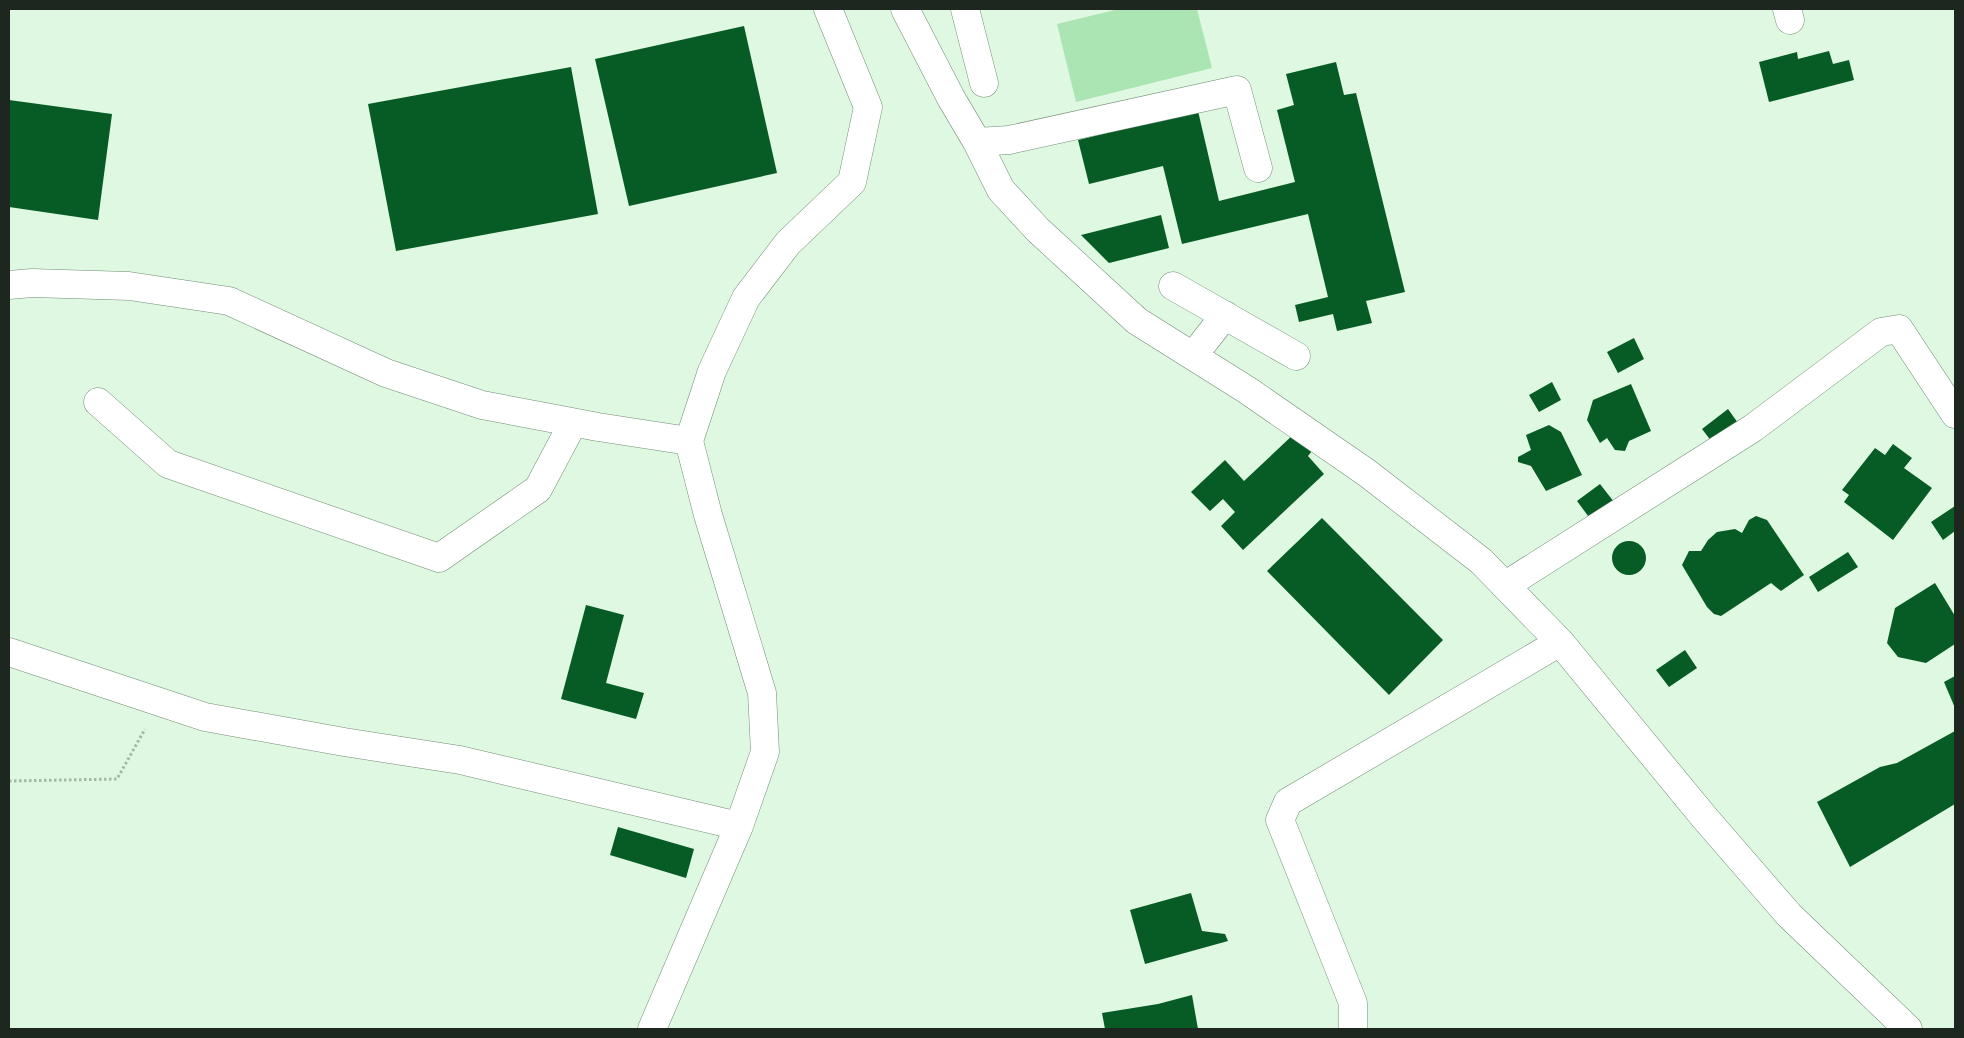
<svg xmlns="http://www.w3.org/2000/svg" width="1964" height="1038" viewBox="0 0 1964 1038" font-family="Quicksand,sans-serif">
  <rect width="100%" height="100%" fill="#def8e1"/>
  <path fill="#ace5b4" d="M1119,9H1197L1212,68L1076,102L1057,24Z"/>
  <path fill="#075b24" d="M744,26L777,173L629,206L595,59Z
    M1829,51L1833,64L1849,60L1854,80L1769,102L1759,62L1797,52L1798,59Z
    M1336,62L1344,95L1356,93L1405,292L1366,301L1372,323L1337,331L1333,314L1299,322L1295,305L1328,297L1308,214L1182,244L1163,166L1089,184L1078,140L1198,111L1219,201L1295,182L1277,110L1294,105L1286,74Z
    M571,67L598,214L396,251L368,104Z
    M9,100L112,114L98,220L9,207Z
    M1161,215L1169,248L1109,263L1081,235Z
    M1634,338L1644,359L1618,373L1607,352Z
    M1552,382L1561,400L1539,412L1529,395Z
    M1631,384L1651,431L1629,441L1625,451L1615,450L1607,438L1600,443L1587,420L1593,400Z
    M1728,409L1738,423L1712,442L1702,429Z
    M1549,425L1561,432L1582,475L1546,491L1531,466L1518,462V457L1531,450L1526,435Z
    M1295,433L1312,451L1308,456L1324,474L1243,550L1221,526L1235,512L1223,499L1210,511L1191,492L1225,460L1244,481Z
    M1893,444L1912,458L1904,468L1932,488L1893,540L1844,502L1849,495L1842,490L1875,448L1885,455Z
    M1600,484L1614,502L1591,520L1577,501Z
    M1955,506V531L1943,540L1931,522Z
    M1756,516L1767,520L1804,575L1781,591L1771,583L1721,616L1714,614L1707,607L1682,565L1689,551H1701L1708,540L1717,532L1735,529L1742,533L1749,520Z
    M1322,518L1443,640L1389,695L1267,571Z
    M1612 558a17 17 0 1 1 34 0a17 17 0 1 1-34 0Z
    M1848,552L1858,567L1818,592L1809,577Z
    M1935,583L1955,616V644L1926,663L1898,657L1887,643L1895,608Z
    M586,605L624,615L606,683L644,693L636,719L561,699Z
    M1685,650L1697,668L1669,687L1656,670Z
    M1955,676V708L1944,682Z
    M1955,731V804L1850,867L1817,802L1880,767L1897,763Z
    M618,827L694,849L686,878L610,855Z
    M1191,893L1202,931L1225,934L1228,941L1145,964L1130,910Z
    M1192,995L1198,1029H1105L1102,1013L1158,1004Z"/>
  <g fill="none" stroke-linecap="round" stroke-linejoin="round">
    <g stroke="#748c77" stroke-width="29">
      <path id="minor" d="M905,9L951,98L977,142L1001,190L1038,230L1137,321L1247,390L1367,473L1481,561L1560,642L1704,817L1789,915L1908,1029
        M965,9L984,83
        M1787,9L1790,20
        M977,142L1009,140L1237,90L1258,168
        M9,285L32,283L129,286L229,301L386,373L482,405L598,427L689,441
        M1173,286L1296,356
        M1193,356L1225,315
        M98,402L168,464L439,558L538,489L573,423
        M1506,585L1753,428L1881,332L1899,329L1955,414
        M9,652L205,717L344,742L460,760L739,826
        M652,1029L739,826L765,752L762,693L708,515L689,441L712,371L746,298L788,243L852,182L868,107L828,9
        M1353,1029V1003L1280,820L1288,802L1560,642"/>
    </g>
    <path stroke="#a3b8a6" stroke-width="3" stroke-dasharray="2.5 2.5" stroke-linecap="butt" d="M9,781L117,779L145,729"/>
    <use href="#minor" stroke="#fff" stroke-width="28"/>
  </g>
  <rect width="1964" height="1038" fill="none" stroke="#1e271f" stroke-width="20"/>
</svg>
